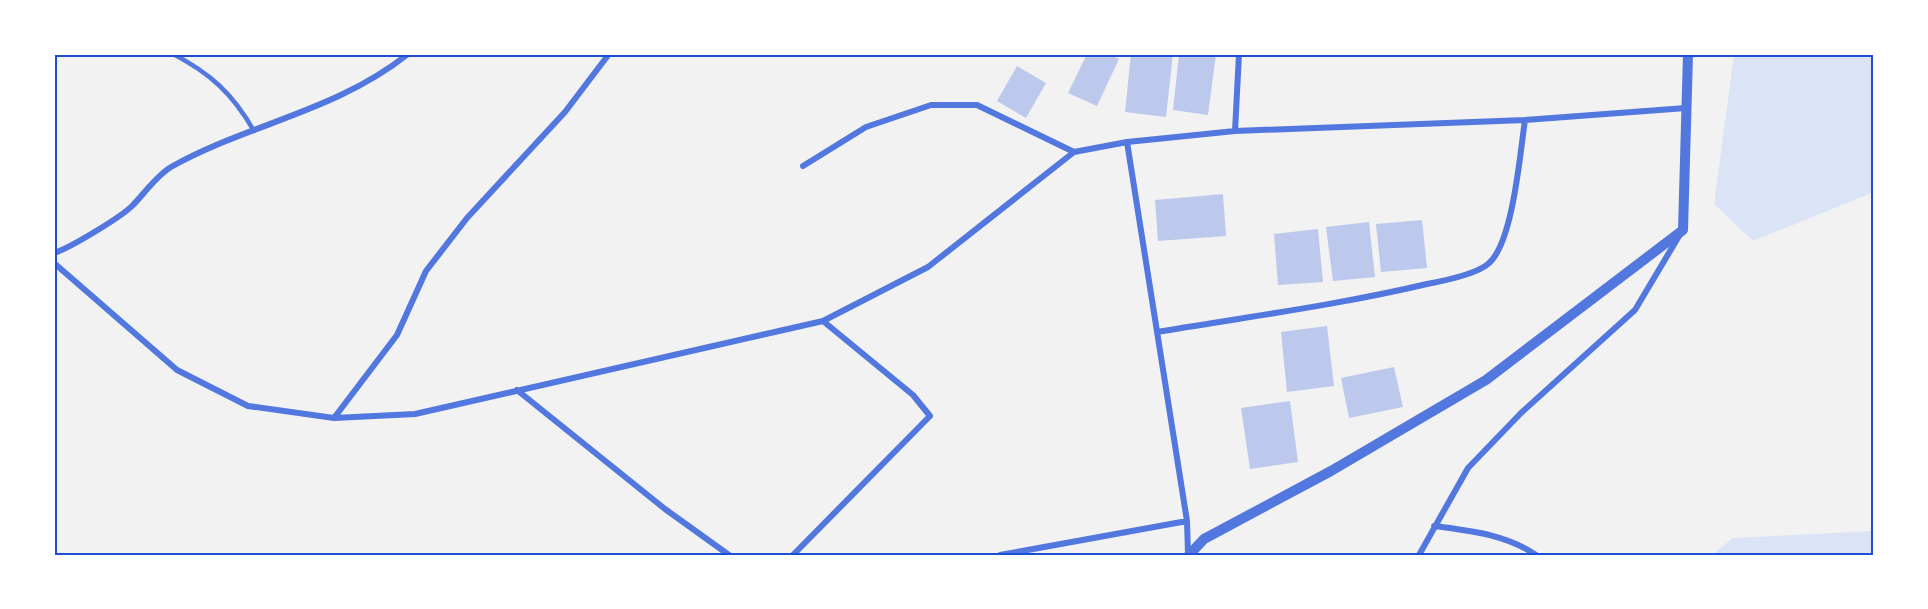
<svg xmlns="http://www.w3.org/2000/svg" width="1928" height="609" viewBox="0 0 1928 609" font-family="'Alegreya Sans',sans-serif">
  <rect width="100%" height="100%" fill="#f2f2f2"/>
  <path fill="#dbe4f7" d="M1734,54H1874V192L1753,241L1714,204Z
    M1874,531V555H1712L1733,538Z"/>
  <path fill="#bdc9ec" d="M1087,54H1108L1119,59L1097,106L1068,93Z
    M1131,54H1173L1166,117L1125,112Z
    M1179,54H1216L1208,115L1173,110Z
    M1017,66L1046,83L1026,118L997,101Z
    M1223,194L1226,236L1158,241L1155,200Z
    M1422,220L1427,268L1381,272L1376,224Z
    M1369,222L1375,277L1333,281L1326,227Z
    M1318,229L1323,282L1278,285L1274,234Z
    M1327,326L1334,386L1287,392L1281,332Z
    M1394,367L1403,407L1349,418L1341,378Z
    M1290,401L1298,462L1250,469L1241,408Z"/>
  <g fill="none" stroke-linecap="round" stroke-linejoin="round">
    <path stroke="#5277de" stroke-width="4.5" d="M173,54C210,73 233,94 254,131"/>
    <path stroke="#5277de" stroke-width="6" d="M1235,131L1239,54
      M1127,142L1187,521L1188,554
      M803,166L866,127L931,105H977L1074,152
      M54,253C70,248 121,217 132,206C144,194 156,176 171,167C250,123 335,112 408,54
      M54,263L177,370L248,406L334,418L415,414L823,321L928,267L1074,152L1127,142L1235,131L1525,120L1686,108
      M1157,332C1247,317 1338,305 1427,284C1443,281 1476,274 1488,264C1513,244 1520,153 1525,120
      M517,390L665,509L729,555
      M334,418L397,335L426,271L467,218L565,112L609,54
      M1434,526C1470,531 1505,534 1536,555
      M793,555L930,416L913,395L823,321
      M1000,555L1187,521
      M1419,555L1468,468L1521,413L1635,310L1679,236"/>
    <path stroke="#5277de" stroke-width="10" d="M1189,555L1204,539L1331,471L1486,380L1683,230L1688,54"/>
  </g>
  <rect width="1928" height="609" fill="none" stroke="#ffffff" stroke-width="111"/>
  <rect x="56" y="56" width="1816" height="498" fill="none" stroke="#1d4ed8" stroke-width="2"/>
</svg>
